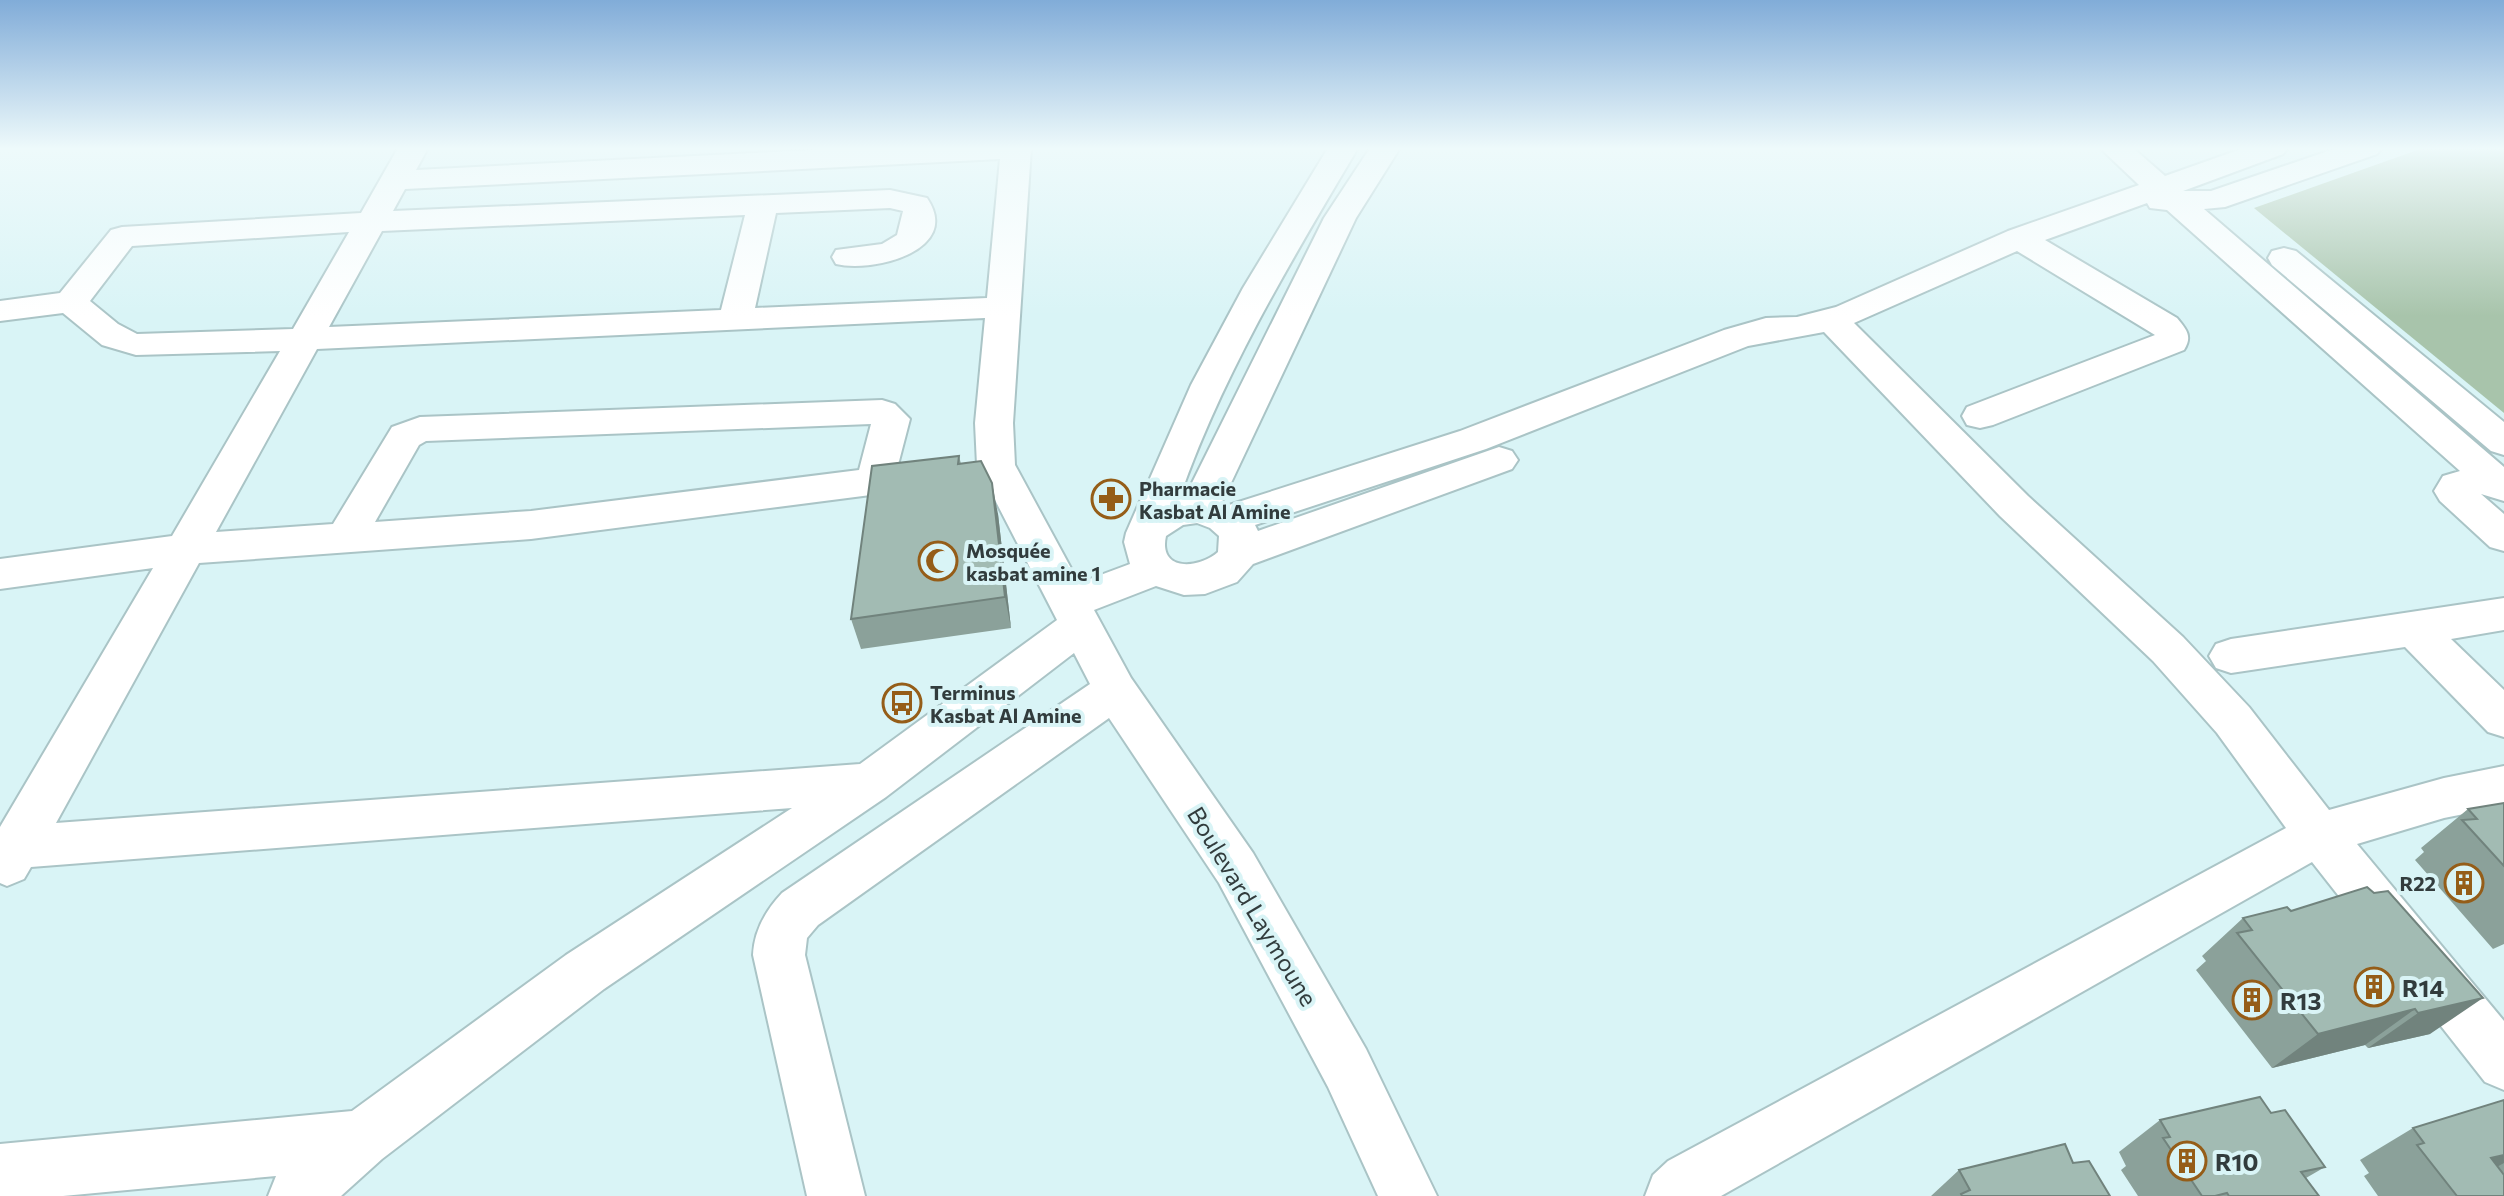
<svg xmlns="http://www.w3.org/2000/svg" width="2504" height="1196" viewBox="0 0 2504 1196" font-family="Commissioner,sans-serif">
  <rect width="100%" height="100%" fill="#d9f4f6"/>
  <path fill="#a8c4ab" d="M2423,148H2504V413L2254,208Z"/>
  <g fill="none" stroke-linecap="round" stroke-linejoin="round">
    <g stroke="#aac4c6" stroke-width="4">
      <path id="minor" d="M398,148H428L416,170L852,148H1031L1013,423L1015,465L1079,583L1130,564L1124,542L1126,533L1191,385L1243,288L1328,148H1358C1291,261 1222,375 1179,499L1185,497L1324,218L1370,148H1400L1356,218L1222,502L1229,505L1460,431L1724,330L1766,318L1797,317L1836,307L2008,231L2139,185L2100,148H2133L2165,176L2244,148H2288L2283,154L2183,191H2211L2337,148H2382L2377,154L2225,207L2204,209L2504,467V501L2481,494L2504,514V551L2490,547L2440,501L2434,491L2443,476L2460,471L2167,210L2150,208L2147,203L2045,240L2177,318C2186,329 2193,336 2184,350L1993,425L1980,428L1967,425L1962,416L1967,407L2155,335L2017,251L1854,323L2028,496L2183,637L2249,707L2329,810L2444,778L2504,766V806L2444,818L2357,844L2504,1021V1090L2485,1082L2312,862L1721,1196H1645L1653,1175L1668,1161L2286,828L2217,733L2153,661L2000,516L1824,332L1748,346L1486,449L1255,525L1258,531L1499,447L1512,451L1518,460L1512,469L1253,564L1237,582L1205,594L1184,595L1156,586L1094,610L1131,678L1253,853L1366,1049L1437,1196H1378L1328,1087L1219,883L1109,718L818,925L807,938L805,955L865,1196H807L753,955C754,931 766,910 782,893L1090,684L1074,653L886,797L604,989L382,1159L341,1196H268L276,1176L63,1196H0V1144L352,1111L566,955L792,808L31,867L24,879L7,886L0,883V827L153,568L0,589V559L172,536L280,351L136,355L102,345L63,313L0,321V301L60,293L111,230L122,227L361,213ZM1000,159L987,298L755,308L776,213L890,208L903,211L897,235L882,244L836,250L832,257L836,264C872,273 963,251 927,198L890,190L393,211L405,189ZM745,215L721,310L329,327L382,231ZM349,232L293,329L137,334L118,324L90,301L132,246ZM985,318L975,423L977,465L1057,620L860,764L56,823L199,563L531,539L925,488L939,484L944,475L939,466L925,462L898,465L910,419L895,404L882,400L420,417L392,427L333,524L216,532L317,349ZM871,424L859,470L531,511L375,522L419,445L426,441ZM1197,523L1210,528L1219,536L1218,552C1199,569 1158,572 1166,536L1183,525Z
        M2284,248L2296,251L2504,422V455L2491,451L2272,265L2268,258L2272,251Z
        M2504,598V630L2451,639L2504,690V737L2488,732L2405,647L2231,673L2216,668L2209,656L2216,644L2231,639Z"/>
    </g>
    <use href="#minor" fill="#fff" fill-rule="evenodd"/>
  </g>
  <path fill="#8ba19a" d="M959,456L961,464L998,514L1011,628L861,649L851,619Z
    M2504,803V944L2493,949L2415,860L2424,852L2421,848L2468,809Z
    M2367,887L2430,1034L2368,1048L2365,1045L2272,1068L2196,970L2206,961L2202,956L2243,918L2291,911Z
    M2504,1100V1196H2378L2364,1176L2369,1173L2360,1160L2413,1128Z
    M2271,1113L2325,1167L2306,1178L2319,1196H2138L2121,1170L2126,1166L2119,1152L2160,1120Z
    M2073,1163L2110,1196H1931L1959,1170Z"/>
  <path fill="#71837d" d="M992,483L998,514L1011,628L1005,597Z
    M2483,998L2430,1034L2368,1048L2418,1013Z
    M2415,1009L2365,1045L2272,1068L2318,1034Z
    M2504,1155V1163L2480,1176L2491,1158Z"/>
  <path fill="#a2bbb3" stroke="#71837d" stroke-width="2" d="M959,456L958,464L981,461L992,483L1005,597L851,619L872,466Z
    M2504,803V866L2462,820L2477,819L2468,809Z
    M2367,887L2374,893L2388,891L2483,998L2418,1013L2415,1009L2318,1034L2237,933L2252,930L2243,918L2287,907L2291,911Z
    M2260,1097L2271,1113L2285,1110L2325,1167L2301,1172L2319,1196H2229L2227,1193L2215,1196H2202L2163,1138L2170,1137L2160,1120Z
    M2504,1100V1155L2491,1158L2504,1175V1196H2457L2417,1145L2424,1143L2413,1128Z
    M2065,1144L2073,1163L2089,1161L2110,1196H1962L1961,1194L1970,1190L1959,1170Z"/>
  <linearGradient id="sky" x2="0" y2="1"><stop stop-color="#81acd8"/><stop offset="0.47" stop-color="#eefafb"/><stop offset="1" stop-color="#eefafb" stop-opacity="0"/></linearGradient>
  <rect width="2504" height="316" fill="url(#sky)"/>
  <defs>
    <g id="pharmacy-ring" transform="scale(2)"><circle r="9.5" fill="#d9f4f6" stroke="#955d18" stroke-width="1.5"/><path d="M-2-6h4v4h4v4h-4v4h-4v-4h-4v-4h4Z" fill="#955d18"/></g>
    <g id="mosque-ring" transform="scale(2)"><circle r="9.5" fill="#d9f4f6" stroke="#955d18" stroke-width="1.5"/><path d="M3.5-4.9A6 6 0 1 0 3.5 4.9A5 5 0 1 1 3.5-4.9Z" fill="#955d18"/></g>
    <g id="bus-ring" transform="scale(2)"><circle r="9.5" fill="#d9f4f6" stroke="#955d18" stroke-width="1.5"/><path d="M-5-6H5V4H4V6H2V4H-2V6H-4V4H-5ZM-3.5-4V0h7V-4ZM-3.5 1.2v1.5H-2V1.2ZM2 1.2v1.5H3.5V1.2Z" fill="#955d18"/></g>
    <g id="building-ring" transform="scale(2)"><circle r="9.5" fill="#d9f4f6" stroke="#955d18" stroke-width="1.5"/><path d="M-4-6H4V6H1V3H-1V6H-4ZM-2.5-4.3h1.7v1.8h-1.7ZM.8-4.3h1.7v1.8H.8ZM-2.5-1h1.7V.8h-1.7ZM.8-1h1.7V.8H.8Z" fill="#955d18"/></g>
  </defs>
  <g fill-rule="evenodd">
    <use href="#pharmacy-ring" x="1111" y="499"/>
    <use href="#mosque-ring" x="938" y="561"/>
    <use href="#bus-ring" x="902" y="703"/>
    <use href="#building-ring" x="2464" y="883"/>
    <use href="#building-ring" x="2374" y="987"/>
    <use href="#building-ring" x="2252" y="1000"/>
    <use href="#building-ring" x="2187" y="1161"/>
  </g>
  <g text-anchor="middle" dominant-baseline="central" stroke-width="8" stroke-linejoin="round" paint-order="stroke">
    <g font-size="20" font-weight="bold" fill="#323c3d" stroke="#d9f4f6" text-anchor="start">
      <text x="1139" y="488">Pharmacie<tspan x="1139" dy="23">Kasbat Al Amine</tspan></text>
      <text x="966" y="550">Mosquée<tspan x="966" dy="23">kasbat amine 1</tspan></text>
      <text x="930" y="692">Terminus<tspan x="930" dy="23">Kasbat Al Amine</tspan></text>
      <text x="2436" y="883" text-anchor="end">R22</text>
    </g>
    <g font-size="24" fill="#323c3d" stroke="#d9f4f6">
      <text transform="translate(1253 906) rotate(59)">Boulevard Laymoune</text>
    </g>
    <g font-size="24" font-weight="bold" fill="#323c3d" stroke="#d9f4f6" text-anchor="start">
      <text x="2402" y="987">R14</text>
      <text x="2280" y="1000">R13</text>
      <text x="2215" y="1161">R10</text>
    </g>
  </g>
</svg>
